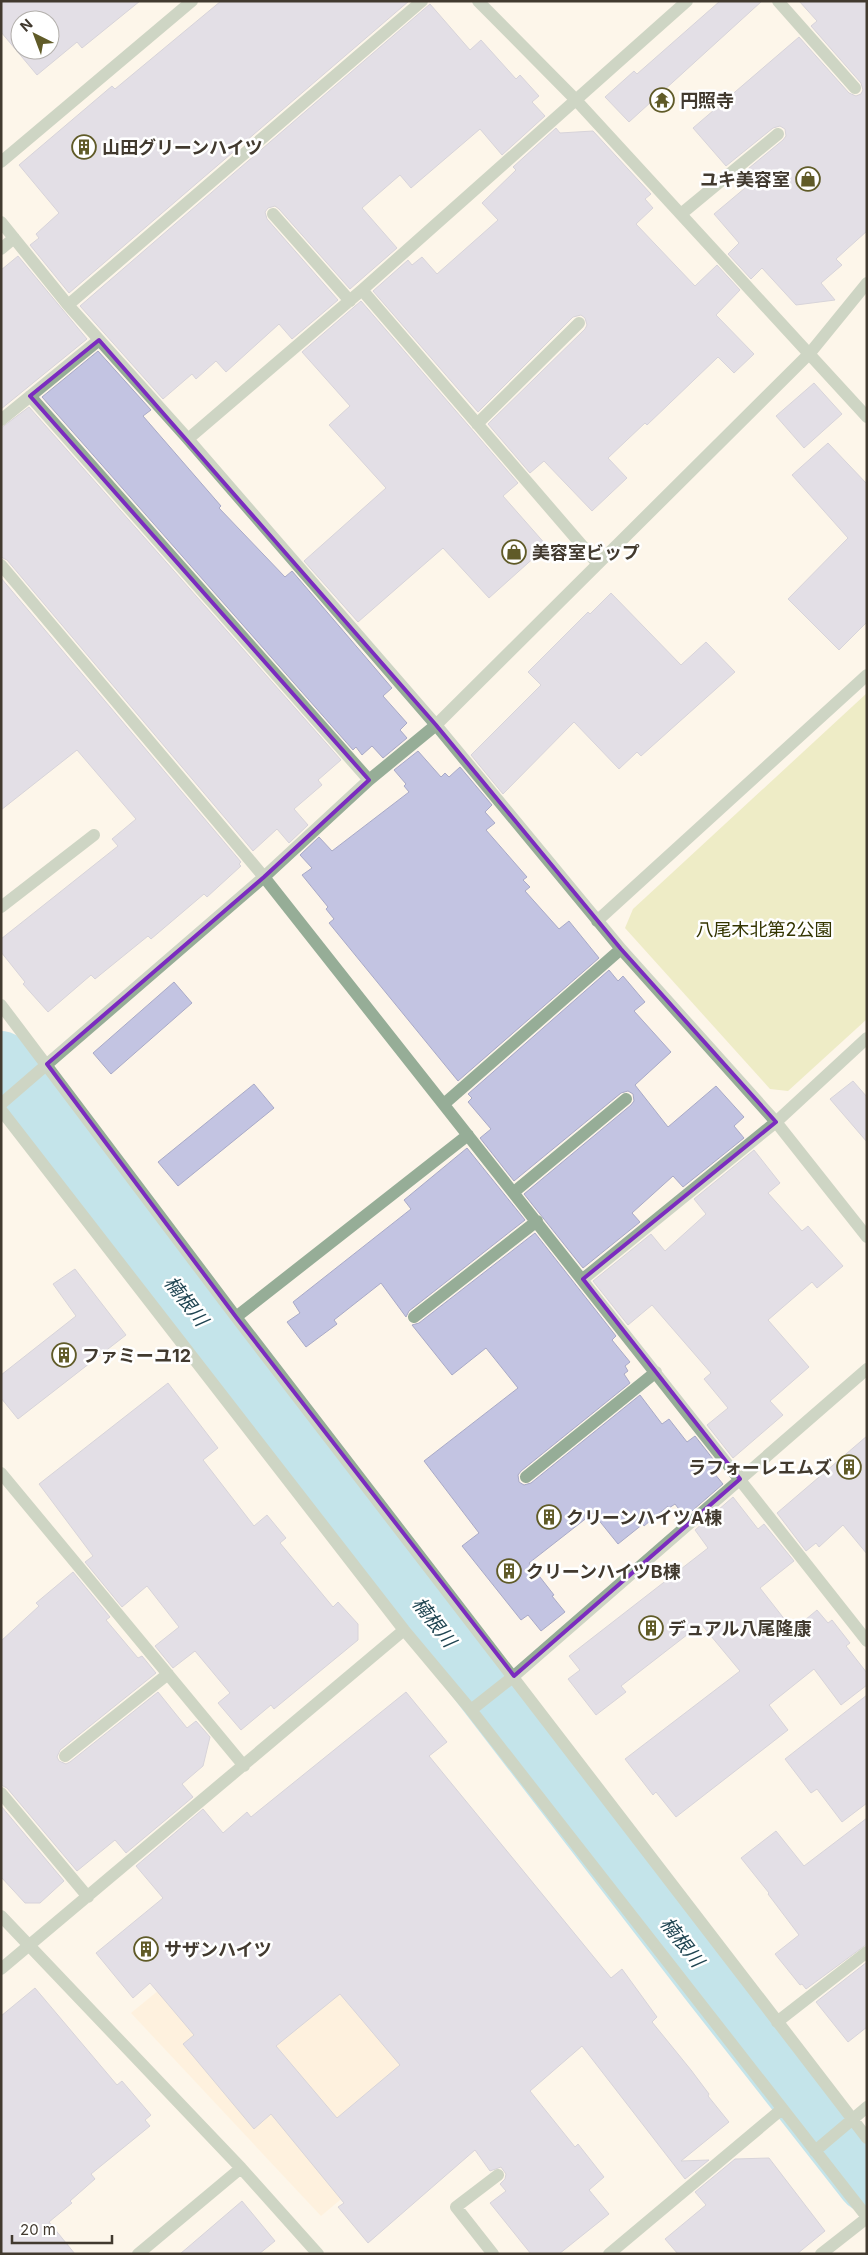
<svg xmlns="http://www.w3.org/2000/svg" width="868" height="2255" viewBox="0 0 868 2255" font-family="Inter,'Noto Sans JP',sans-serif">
  <rect width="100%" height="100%" fill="#fdf5ea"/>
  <path fill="#ffecd0" d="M394,1797L568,2008L321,2216L131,2013Z"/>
  <path fill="#dbdf9c" d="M867,693V1019L788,1091L770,1089L625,928L633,909Z"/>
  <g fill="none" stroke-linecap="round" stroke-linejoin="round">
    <path stroke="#7ecfeb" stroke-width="60" d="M1,1061L710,1982L867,2182"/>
  </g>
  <path fill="#c3c4e2" stroke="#a9aac7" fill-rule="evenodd" d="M1,1H140L82,48L77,42L37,75L1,32ZM20,20H50V50H20Z
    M221,1H409L69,293L30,245L39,238L36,234L59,213L19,165L112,86L115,89Z
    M720,1H762L629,122L605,97L634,71L637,74Z
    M799,1H867V231L836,259L842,265L821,283L835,300L796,305L762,268L751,279L728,254L739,243L714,214L745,188L737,178L783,140L786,136L785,129L780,126L773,128L726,166L693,128L799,37L849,93L856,96L861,94L863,90L861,83L811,26L817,21Z
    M430,4L470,50L481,40L516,79L520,75L539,96L532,102L545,116L502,155L480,129L411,188L400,175L362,208L397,248L350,289L279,209L275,206L268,208L265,212L267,219L338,300L292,339L279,324L226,372L216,361L196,379L192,374L163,399L80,306Z
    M556,128L560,133L593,131L651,194L645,199L653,208L636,224L695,286L717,265L740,290L716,315L754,354L734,373L718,357L647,425L645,423L608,458L627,478L592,511L544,461L530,473L488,424L585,329L587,325L585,318L581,315L573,317L478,412L373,291L408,260L412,265L422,257L437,274L498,220L482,203L516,170L513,167Z
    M18,256L87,339L1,409V270Z
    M361,301L518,483L503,496L547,546L489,598L443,548L358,622L304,561L386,488L329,425L350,406L302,352Z
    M98,351L151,410L143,416L221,506L219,508L285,577L292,571L392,688L383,696L407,723L400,730L407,738L383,758L372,746L362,755L356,747L353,750L42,397Z
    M814,383L842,414L804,448L776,416Z
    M29,407L341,760L318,780L322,785L294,809L308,825L289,843L277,829L253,851L7,560L1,557V428Z
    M828,443L867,484V622L839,650L788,599L848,538L792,475Z
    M1,578L241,862L239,864L241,866L207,897L204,894L151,939L148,936L95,979L91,975L48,1012L23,984L25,982L1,952V939L118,846L112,839L136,819L77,750L1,810Z
    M611,593L681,665L706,642L735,672L641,756L637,752L619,769L574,722L503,794L471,755L541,685L528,672L588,612L590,614Z
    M418,751L441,777L445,773L449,777L460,767L492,805L485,812L495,823L486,830L527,877L523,880L530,887L525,891L559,929L569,921L599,958L458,1081L329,923L334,919L326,909L328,907L302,875L312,868L300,855L319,837L332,851L409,792L404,786L406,784L394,770Z
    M609,970L618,981L623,976L645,1002L634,1011L671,1052L635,1085L668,1127L716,1086L744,1117L734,1126L744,1138L683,1187L673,1176L632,1213L640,1222L583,1268L524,1194L631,1105L634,1101L633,1094L628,1091L621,1093L514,1181L480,1138L491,1129L468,1102L472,1098L468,1094Z
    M174,982L192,1003L111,1074L93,1053Z
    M853,1081L867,1097V1142L830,1099Z
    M254,1084L274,1108L178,1186L158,1162Z
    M467,1148L525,1220L409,1311L406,1317L381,1283L334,1320L337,1324L306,1347L287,1322L300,1313L293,1302L411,1209L404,1200Z
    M754,1150L780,1183L768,1193L802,1231L808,1226L843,1266L817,1288L812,1282L768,1320L809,1367L770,1401L783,1415L733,1458L707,1425L728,1408L704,1379L711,1373L652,1305L628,1325L593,1281L651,1234L665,1251L706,1214L694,1199Z
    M535,1233L616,1336L612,1340L630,1362L625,1366L628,1371L624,1374L630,1383L521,1471L518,1475L519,1482L524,1485L531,1483L640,1395L662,1424L669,1419L687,1442L695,1436L720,1468L714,1473L723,1484L685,1517L675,1504L669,1508L668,1506L644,1526L643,1524L618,1544L593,1513L529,1563L554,1595L552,1596L565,1612L541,1631L528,1615L521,1620L462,1546L479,1533L424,1461L518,1388L486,1348L452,1375L412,1325L419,1323Z
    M75,1269L126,1335L18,1419L1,1398V1375L76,1316L53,1284Z
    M168,1383L218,1448L203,1460L254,1526L267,1515L286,1538L280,1543L333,1607L338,1602L358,1624V1640L274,1709L271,1705L241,1730L218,1703L230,1693L195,1651L173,1668L155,1646L179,1627L147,1586L122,1607L85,1562L93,1556L39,1484Z
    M867,1436V1554L843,1525L819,1547L816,1543L806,1551L777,1513Z
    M733,1497L758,1529L764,1524L794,1561L760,1588L793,1630L817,1610L828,1623L832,1620L850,1643L846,1646L867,1673V1685L841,1705L814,1669L769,1705L788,1730L676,1817L656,1792L653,1795L625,1759L740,1671L701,1624L621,1686L626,1692L596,1715L568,1679L580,1670L569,1656L708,1548L695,1530Z
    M73,1572L110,1617L106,1620L138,1658L142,1656L156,1673L60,1750L57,1757L59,1761L66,1764L70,1762L158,1692L187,1728L196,1721L210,1737L203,1766L182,1784L193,1797L126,1853L115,1840L77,1871L7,1788L1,1785V1641L39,1606L36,1603Z
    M406,1692L447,1742L429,1756L611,1978L622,1969L657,2017L652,2022L691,2070L709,2094L708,2096L729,2122L681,2161L709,2160L685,2179L582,2046L530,2091L575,2147L578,2144L604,2177L589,2190L609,2214L559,2254H531L490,2203L506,2191L500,2184L505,2179L506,2174L501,2167L490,2171L475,2150L368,2243L338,2207L344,2203L271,2114L254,2129L183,2044L194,2035L150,1983L133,1998L96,1953L163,1898L136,1866L203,1809L223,1833L247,1812L251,1817ZM340,1994L400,2065L337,2118L276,2046Z
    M867,1695V1803L842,1822L817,1789L811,1793L785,1759Z
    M1,1806L64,1881L40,1903H25L1,1877Z
    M867,1818V1944L806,1989L802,1984L800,1985L775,1954L799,1935L768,1894L769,1893L741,1858L776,1831L804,1866Z
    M867,1962V2027L848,2042L816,2002Z
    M35,1988L117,2085L122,2081L151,2115L145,2120L150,2126L91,2174L95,2179L70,2201L72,2203L49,2222L75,2254H1V2016Z
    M769,2158L825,2231L797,2254H678L665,2239L706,2205L695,2192L735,2159Z
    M242,2201L275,2241L259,2254H180Z"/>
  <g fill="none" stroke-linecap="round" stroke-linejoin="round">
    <path stroke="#96ad97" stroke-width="12" d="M478,1L575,99L867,417
      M778,1L855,88
      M1,162L192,1
      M273,214L350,301
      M681,214L778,134
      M1,222L68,305L188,439L436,725L621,949L776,1122L867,1237
      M1,249L14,238
      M362,290L598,564
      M68,305L422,1
      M30,396L369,780
      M1,420L99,340
      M477,424L579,323
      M188,439L362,290L687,1
      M1,565L264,877L867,1641
      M1,907L94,835
      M597,921L867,675
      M1,1005L236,1317L867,2138
      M1,1104L264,877L369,780L436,725L810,353L867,283
      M444,1104L621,949
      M1,1110L404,1630L471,1710L867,2217
      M514,1192L626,1099
      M583,1279L776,1122L867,1038
      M236,1317L468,1135
      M414,1317L537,1221
      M1,1473L244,1766
      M526,1477L656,1372
      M471,1710L514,1676L867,1369
      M65,1756L168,1674
      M1,1793L88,1897
      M1,1916L241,2168L318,2254
      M1,1969L404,1630
      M777,2022L867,1952
      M815,2151L867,2107
      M138,2254L241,2168
      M493,2254L456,2207L498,2175
      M609,2254L782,2109
      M821,2254L867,2218"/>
  </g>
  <path d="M0 0H868V2255H0ZM99,340L436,725L621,949L776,1122L583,1279L740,1479L514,1676L236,1317L47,1064L264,877L369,780L30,396Z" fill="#fdf5ea" fill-opacity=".55" fill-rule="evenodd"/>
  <path fill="none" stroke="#7b2cbf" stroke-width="4" stroke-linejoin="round" d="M99,340L436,725L621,949L776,1122L583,1279L740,1479L514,1676L236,1317L47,1064L264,877L369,780L30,396Z"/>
  <defs>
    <g id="temple-ring" transform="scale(1.25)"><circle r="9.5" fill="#fff" stroke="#605b28" stroke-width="1.5"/><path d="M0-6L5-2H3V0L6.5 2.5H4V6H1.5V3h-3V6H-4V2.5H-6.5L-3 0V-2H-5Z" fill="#605b28"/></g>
    <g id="building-ring" transform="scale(1.25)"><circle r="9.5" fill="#fff" stroke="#605b28" stroke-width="1.5"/><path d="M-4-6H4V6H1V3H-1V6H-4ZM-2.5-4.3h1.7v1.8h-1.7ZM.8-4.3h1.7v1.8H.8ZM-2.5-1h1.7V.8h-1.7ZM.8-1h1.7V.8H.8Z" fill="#605b28"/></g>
    <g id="shop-ring" transform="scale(1.25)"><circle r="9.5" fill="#fff" stroke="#605b28" stroke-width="1.5"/><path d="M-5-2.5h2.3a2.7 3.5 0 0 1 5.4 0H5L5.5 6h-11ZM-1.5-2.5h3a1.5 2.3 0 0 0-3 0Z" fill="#605b28"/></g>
  </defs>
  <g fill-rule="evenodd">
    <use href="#temple-ring" x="662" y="100"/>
    <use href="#building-ring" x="84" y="147"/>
    <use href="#shop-ring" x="808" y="179"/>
    <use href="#shop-ring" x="514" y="552"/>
    <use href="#building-ring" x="64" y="1355"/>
    <use href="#building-ring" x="849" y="1467"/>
    <use href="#building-ring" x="549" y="1517"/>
    <use href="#building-ring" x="509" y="1571"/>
    <use href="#building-ring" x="651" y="1628"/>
    <use href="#building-ring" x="146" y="1949"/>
  </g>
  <g text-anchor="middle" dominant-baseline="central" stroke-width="5" stroke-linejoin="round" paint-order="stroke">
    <g font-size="18" font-weight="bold" fill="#423a2f" stroke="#fff" text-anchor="start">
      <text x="680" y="100">円照寺</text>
      <text x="102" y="147">山田グリーンハイツ</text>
      <text x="790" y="179" text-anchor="end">ユキ美容室</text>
      <text x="532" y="552">美容室ビップ</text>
      <text x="82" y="1355">ファミーユ12</text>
      <text x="832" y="1467" text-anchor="end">ラフォーレエムズ</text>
      <text x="566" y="1517">クリーンハイツA棟</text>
      <text x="526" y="1571">クリーンハイツB棟</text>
      <text x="668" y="1628">デュアル八尾隆康</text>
      <text x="164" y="1949">サザンハイツ</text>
    </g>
    <g font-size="18" fill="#343500" stroke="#fff">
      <text x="764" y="929">八尾木北第2公園</text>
    </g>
    <g font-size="19" font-style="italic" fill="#204552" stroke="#fff">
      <text transform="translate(186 1301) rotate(52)">楠根川</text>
      <text transform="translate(434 1622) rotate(52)">楠根川</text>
      <text transform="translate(682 1942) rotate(52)">楠根川</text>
    </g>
  </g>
  <rect width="868" height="2255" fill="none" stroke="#423a2f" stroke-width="5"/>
  <g transform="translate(35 35) rotate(318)"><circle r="24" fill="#ffffff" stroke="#b3b0ac"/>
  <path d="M0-4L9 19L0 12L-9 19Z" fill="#605b28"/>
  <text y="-8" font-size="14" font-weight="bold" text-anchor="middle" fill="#423a2f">N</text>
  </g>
  <path d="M12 2235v8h100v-8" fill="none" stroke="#423a2f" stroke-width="2.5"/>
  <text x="20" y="2235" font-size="15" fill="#423a2f" stroke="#ffffff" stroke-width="4" paint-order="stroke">20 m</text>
</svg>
